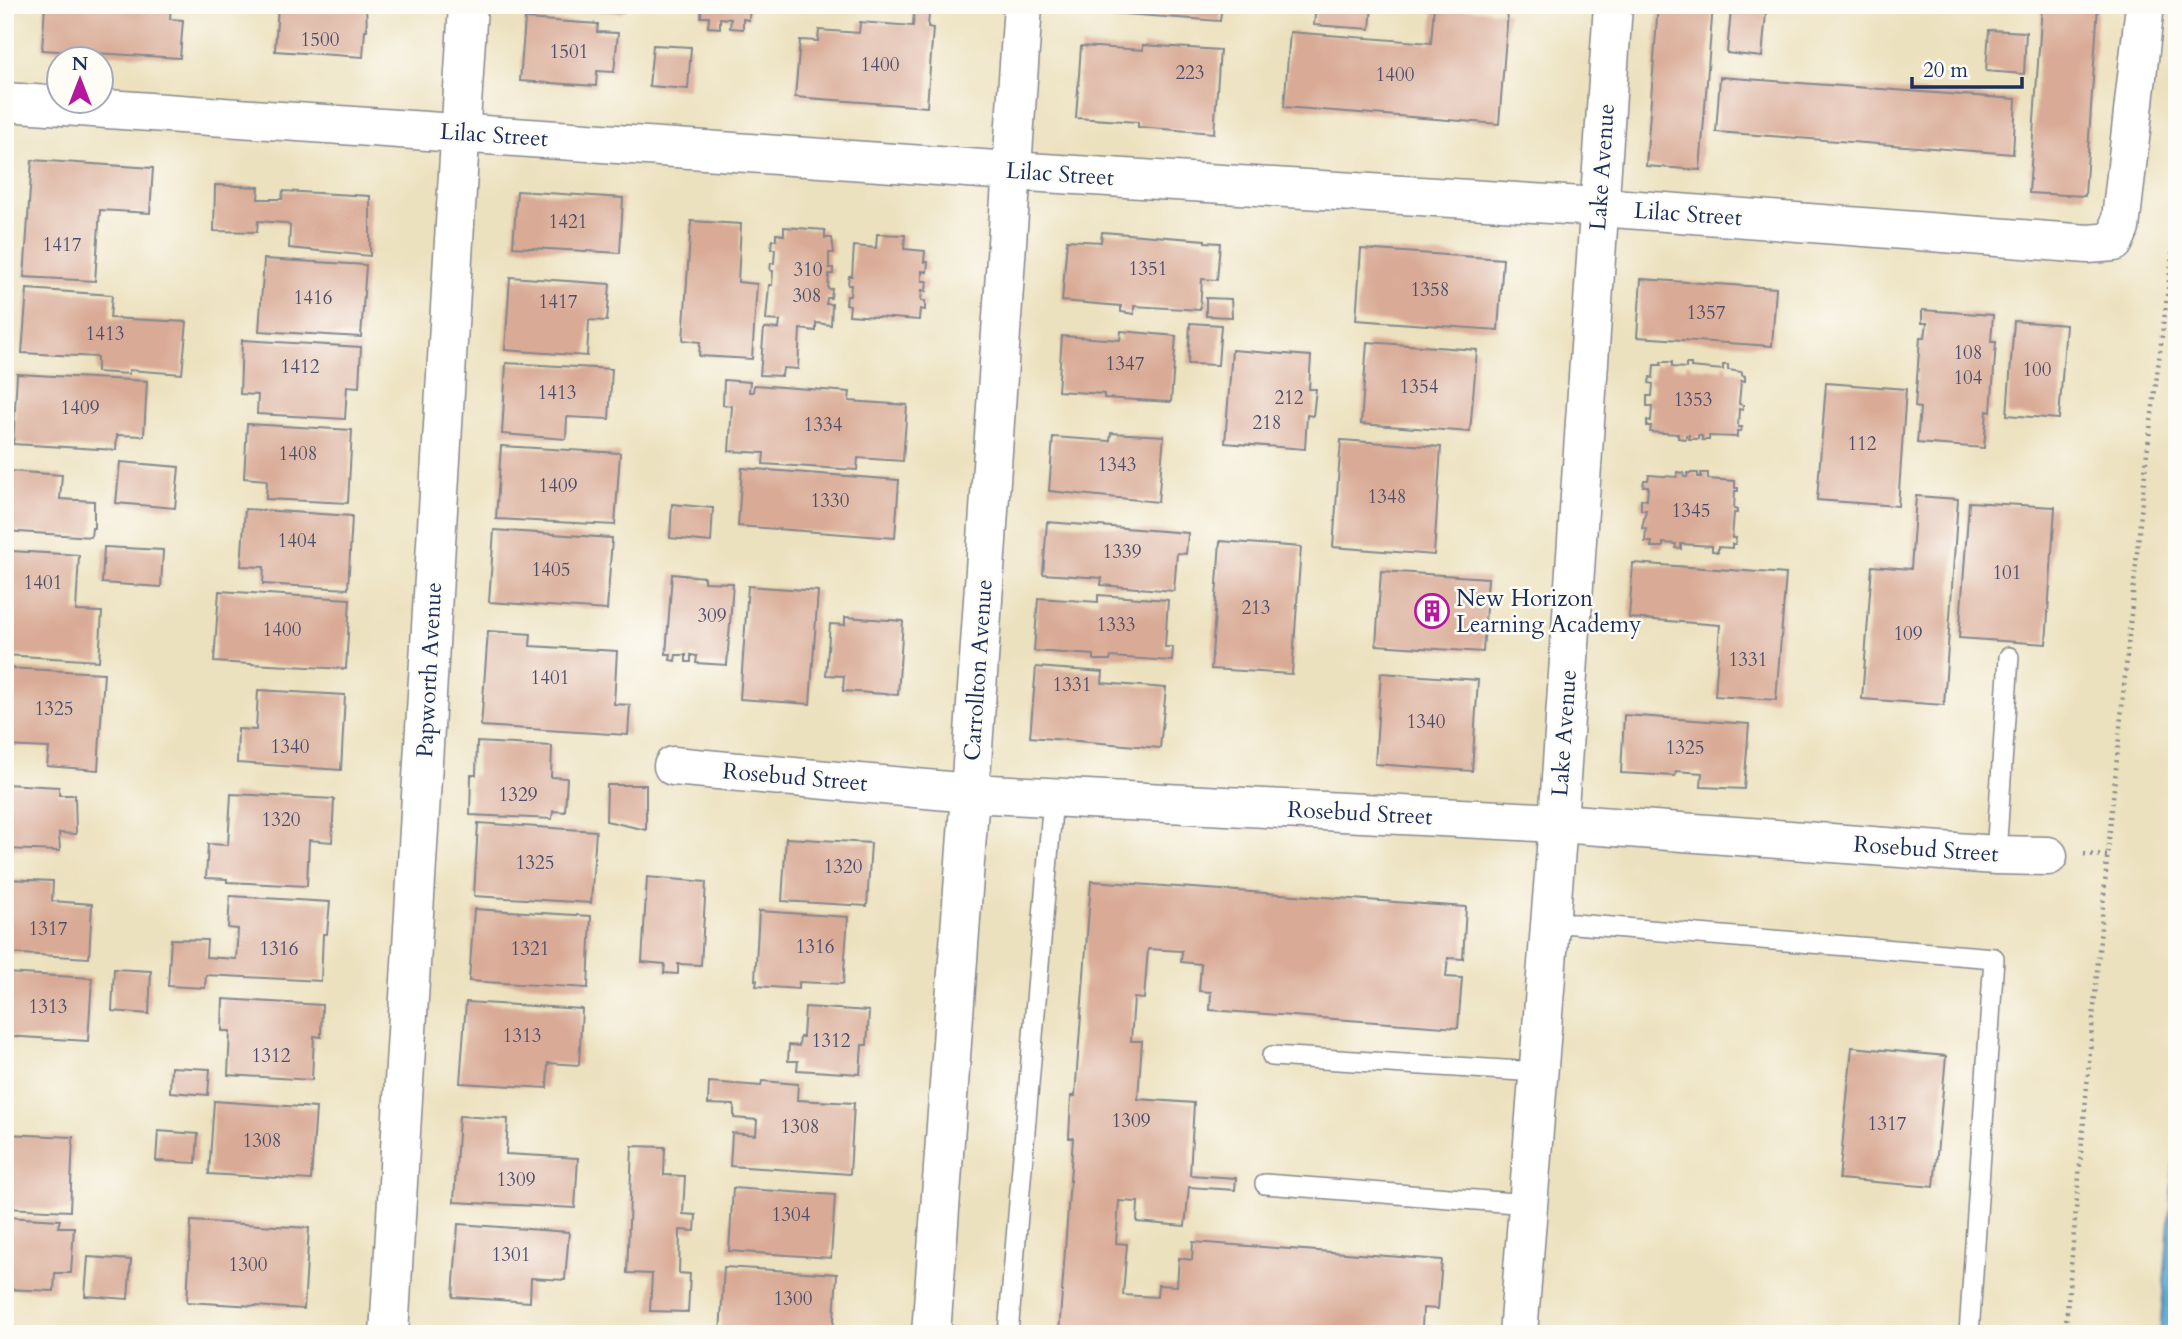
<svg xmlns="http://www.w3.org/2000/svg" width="2182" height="1339" viewBox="0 0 2182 1339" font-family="Cardo,serif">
  <rect width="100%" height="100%" fill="#fdfcf7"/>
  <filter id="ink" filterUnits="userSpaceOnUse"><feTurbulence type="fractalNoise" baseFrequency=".0143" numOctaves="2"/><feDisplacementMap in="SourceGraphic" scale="14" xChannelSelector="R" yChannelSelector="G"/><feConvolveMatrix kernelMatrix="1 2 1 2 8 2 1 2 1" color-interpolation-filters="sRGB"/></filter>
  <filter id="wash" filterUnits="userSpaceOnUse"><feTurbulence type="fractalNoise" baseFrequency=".00686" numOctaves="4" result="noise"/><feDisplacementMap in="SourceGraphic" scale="28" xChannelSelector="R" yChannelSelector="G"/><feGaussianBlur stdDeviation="1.57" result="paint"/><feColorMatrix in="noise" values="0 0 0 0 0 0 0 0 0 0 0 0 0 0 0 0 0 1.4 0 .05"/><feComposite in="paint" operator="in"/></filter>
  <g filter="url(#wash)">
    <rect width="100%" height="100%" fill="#ece1be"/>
    <path fill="#58a8d2" stroke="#3a6c98" stroke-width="2" d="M2177,1119V1334H2160Z"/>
    <g id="blocks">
      <path fill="#d9ab96" d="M45,5H171L170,19L183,20L180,58L42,50Z
        M278,5H366L367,30H365L363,57L275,51Z
        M540,5H624L623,13L540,7Z
        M702,5H750L749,20L743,19V29L730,28L731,19L720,18V28L708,27L709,17H701Z
        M1084,5H1222L1220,21L1083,11Z
        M1316,5H1372L1370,29L1314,25Z
        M1658,5H1713L1700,170L1646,166Z
        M2042,5H2098L2085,196L2029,193Z
        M1434,6L1508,12L1499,124L1284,107L1290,32L1431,43Z
        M1731,10L1766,13L1762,57L1727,53Z
        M914,12L929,13L928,27L933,28L927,107L795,97L800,40L818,41L819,30L859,33L860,22L913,26Z
        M525,19L598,24L597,32L618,33L614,72L597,71L596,86L520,81Z
        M1989,30L2026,32L2024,74L1986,71Z
        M653,45L691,47L688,89L649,86Z
        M1143,45L1220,50L1214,133L1138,127V122L1076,118L1081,46L1143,50Z
        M1720,77L2016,99L2013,154L1716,132Z
        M32,160L153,168L150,213L100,210L95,281L24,277Z
        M215,185L259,187L258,199H282L283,191L370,196V256L289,248L290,226L285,223L258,221L257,232L214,231Z
        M517,191L623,198L620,253L513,247Z
        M691,221L741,224L738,282L757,284L752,359L699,356L700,342L683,340Z
        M784,227L825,230V238H832L834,253H829V268H833V274H829L828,289H832L831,298H827L826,304H832L831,325L816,323V331L800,329L798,369L783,368L782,376L760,375L764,328L779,329L780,321L766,320L769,285H772L773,271L770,270L771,263H774L775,249H771L772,240H776V234L784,235Z
        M1102,232L1205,240V242L1220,243L1217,280L1202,279L1200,310L1134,306V314L1121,312V306L1062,301L1067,240L1101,242Z
        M877,234L905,235L904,249L925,251L924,262H928L927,272L922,271V281H927L926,291L922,290L921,301H925V310L920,309L919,320L849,315L850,305L846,304L847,296H850L851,285H848L849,276H852L854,246L876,248Z
        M1361,249L1503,259L1498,330L1356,320Z
        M264,259L366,265L361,337L259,331Z
        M510,277L610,284L607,321L589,320L587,356L505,350Z
        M1641,279L1776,288L1772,346L1637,337Z
        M27,289L112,295L110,318L187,322L182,374L129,370V374L97,372V357L22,353Z
        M1206,298L1231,299L1232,317L1206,316Z
        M1922,310L1993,315L1991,342H1996L1991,412L1987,411L1984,448L1917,443L1920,408L1915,407L1920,337H1925L1927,323H1922Z
        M2014,321L2066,325L2059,419L2007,415Z
        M1190,323L1221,325L1218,365L1188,364Z
        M1121,331L1176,336L1171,402L1104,398V394L1058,391L1062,336L1120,340Z
        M242,340L361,347L359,387L347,386L345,419L257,414L258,395L240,394Z
        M1367,342L1477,350L1470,432L1361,424Z
        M1232,350L1311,356L1309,389H1316L1313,416L1307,415L1305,449L1225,443Z
        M1661,362H1672V367L1686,368V364H1691V367L1723,370V365H1728V370L1742,372V375L1745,376V381H1741L1739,404L1743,405V410L1739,409L1738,427H1742L1741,431H1737V437L1709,436V440H1702V436L1698,435V439H1689V435H1686V439L1678,438V434L1650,432L1651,426H1647V420L1651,421L1652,406H1647V396H1652L1653,384L1649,383L1650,377L1653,378L1654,365H1661Z
        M506,363L612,369L609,419L567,417L566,439L502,434Z
        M17,374L147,381L144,436L117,435L116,450L13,444Z
        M724,380L750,382L749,392H753L754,385L850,392L849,401L907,405L903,461L858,458L857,470L763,464L764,453L729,451L732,406L723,405Z
        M1826,383L1906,389L1898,506L1817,500Z
        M247,424L352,430L348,503L266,499L267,480L244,478Z
        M1111,433L1164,436L1158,502L1049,491L1053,437L1110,441Z
        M1341,440L1441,447L1434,555L1333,547Z
        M501,446L620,453L615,525L496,519Z
        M120,462L179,467L175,508L116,503Z
        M742,468L899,480L895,538L738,526Z
        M9,471L62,475L60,499L94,501V528H92L91,537L5,531Z
        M1677,472L1684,473V477H1687L1688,473H1698V477H1701V473H1708V479L1735,481V488H1738V491H1735L1734,509L1737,510V513H1734L1732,538H1736L1735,544H1732V548L1718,547V552L1712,551V546L1681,544V549L1675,548L1676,544L1663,543V547H1651L1652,542H1645L1646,529L1642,528L1646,510H1641V499L1647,500L1648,486H1643L1644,480H1648L1649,475L1677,477Z
        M1916,496L1958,499L1944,705L1862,699L1872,566L1911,569Z
        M1969,502L2055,507L2046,644L1959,638Z
        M672,504L713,508L711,542L670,538Z
        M245,509L352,516L348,589L263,584L264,567L241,566Z
        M1047,522L1188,533L1186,554L1177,553L1174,591L1101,585L1102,578L1043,574Z
        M494,530L612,538L607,610L489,602Z
        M1220,541L1301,547L1292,674L1211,669Z
        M104,547L163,550L161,587L102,583Z
        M11,551L79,555L76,611L102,612L99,661L5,655Z
        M1633,563L1786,574L1776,700L1715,696L1720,625L1629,618Z
        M1381,571L1488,578L1483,652L1376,645Z
        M672,574L704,577V582L733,583L727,665L696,663L697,656L691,655V662H686V655H676L675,661L670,660L671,654H666Z
        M748,586L818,591L810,704L740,699Z
        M219,591L350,599L346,669L214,662Z
        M1098,595L1168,600L1165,647H1173L1172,661L1111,657L1110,660H1094V655L1034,651L1038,598L1098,602Z
        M845,617L903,621L898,695L843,691L844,676L826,675L830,624L845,625Z
        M488,631L531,634L530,646L617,651L614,704L630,705L628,735L481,726Z
        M1036,667L1103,672L1102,683L1166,688L1160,748L1030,737Z
        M5,668L104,673L98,770L47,766L49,748L5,746Z
        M1381,673L1478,680L1472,771L1375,764Z
        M258,690L345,695L341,770L237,763L238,729L256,730Z
        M1624,715L1749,724L1744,789L1701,787L1702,773L1676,771L1675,776L1621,773Z
        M477,742L552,746L551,777L567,778L565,812L553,811L552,819L470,815L471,775H476Z
        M5,784L59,787V795H75L76,834L59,833L60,851L5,849Z
        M607,785H646V830L606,821Z
        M231,794L334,799L332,842L309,840L307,886L227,882V879L206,878L208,844L228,845Z
        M478,823L596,831L591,903L474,896Z
        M786,838L871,843L867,906L782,901Z
        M647,877L706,882L701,965L678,964V974L664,973L665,964L642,962Z
        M5,879L53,881L52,901L92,904L89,958L5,953Z
        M1091,881L1466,907L1463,959L1448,958L1446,977L1462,978L1458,1028L1210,1010L1211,992L1199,991L1201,964L1181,962L1182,951L1148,949L1144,999L1134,998L1131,1041H1142L1138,1099L1194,1103L1190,1175L1236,1178L1235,1190L1189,1187L1185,1226L1137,1222L1138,1202L1119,1201L1116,1243L1127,1244L1123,1295L1157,1297L1158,1285L1177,1286L1179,1258L1192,1260L1193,1242L1442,1260L1438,1309L1423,1308L1422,1327L1437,1328L1436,1334H1059L1073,1138H1069L1071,1096H1075Z
        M230,896L330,902L327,934H323L321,981L206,975L205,988L168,986L171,939L207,940L206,957L236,959L238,929L228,928Z
        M474,909L591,916L588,988L469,981Z
        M759,911L848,917L843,984L799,982V989L756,986L757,980H755Z
        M114,969L151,971L149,1014L112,1011Z
        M5,973L92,978L88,1041L5,1036Z
        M223,999L322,1005L321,1037L314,1036L312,1080L228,1075L230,1031H222Z
        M466,1002L582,1009L579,1065L548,1063L547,1088L460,1083Z
        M805,1007L869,1011L867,1045H862L860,1074L797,1070L798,1061H788L789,1045L799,1046L800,1037H803Z
        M1852,1047L1946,1056L1934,1187L1839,1179Z
        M171,1067L210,1069L208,1095L170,1092Z
        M762,1081L798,1084L797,1100L854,1103L850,1174L730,1166L732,1133L756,1135L757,1120L734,1118V1105L708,1104L709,1082L761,1086Z
        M214,1101L316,1108L311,1180L209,1174Z
        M459,1116L508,1119L506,1154L578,1158L575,1208L454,1202Z
        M158,1131L198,1134L196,1163L156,1161Z
        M5,1134L73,1137L70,1211L5,1208Z
        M632,1146L665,1147L664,1175L685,1176L683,1214L696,1215L695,1231L680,1230L679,1273L690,1274L688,1312L650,1311L652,1274L627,1273Z
        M733,1188L835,1195L831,1258L729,1251Z
        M5,1217L60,1220L58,1227H74L71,1273H55L54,1291L5,1289Z
        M191,1221L309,1228L304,1309L187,1302Z
        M458,1224L569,1232L565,1280L531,1278L530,1302L453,1297Z
        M88,1257L131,1260L128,1299L85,1296Z
        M724,1267L837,1274L833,1334H720Z"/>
    </g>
  </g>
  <g filter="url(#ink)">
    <use href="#blocks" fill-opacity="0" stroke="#84888e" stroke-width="2"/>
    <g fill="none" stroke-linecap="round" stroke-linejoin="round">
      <g stroke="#84888e" stroke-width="22">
        <path id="service" d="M1996,855L2009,657
          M1550,922L1994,958L1969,1334
          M1272,1056L1539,1072
          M1265,1184L1528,1204
          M1008,1334L1053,798"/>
      </g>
      <g stroke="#84888e" stroke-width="41">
        <path id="minor" d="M5,102L1011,171L1599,207L2088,244L2114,242L2120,228L2145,5
          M673,766L970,793L1558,823L1996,855L2048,856
          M389,1334L468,5
          M931,1334L970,793L1023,5"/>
      </g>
      <g stroke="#84888e" stroke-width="41">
        <path id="tertiary" d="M1518,1334L1558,823L1613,5"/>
      </g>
      <path stroke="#84888e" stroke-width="4.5" stroke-dasharray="2 5" stroke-linecap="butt" d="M2084,854L2107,856
        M2065,1334L2107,860L2146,461L2177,218"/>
      <use href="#service" stroke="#fff" stroke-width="19"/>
      <use href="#minor" stroke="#fff" stroke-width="38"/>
      <use href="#tertiary" stroke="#fff" stroke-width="38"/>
    </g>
  </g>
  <defs>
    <g id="building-ring" transform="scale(1.75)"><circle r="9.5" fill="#fdfcf7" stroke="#b5179e" stroke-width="1.5"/><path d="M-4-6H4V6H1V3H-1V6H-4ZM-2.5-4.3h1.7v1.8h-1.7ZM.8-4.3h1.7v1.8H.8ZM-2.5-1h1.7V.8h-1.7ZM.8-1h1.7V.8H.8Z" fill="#b5179e"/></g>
  </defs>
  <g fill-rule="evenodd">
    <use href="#building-ring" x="1432" y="611"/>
  </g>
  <g text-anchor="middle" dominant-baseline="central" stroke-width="5" stroke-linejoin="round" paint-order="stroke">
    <g font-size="19" fill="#4a4e6c">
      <text x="320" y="40">1500</text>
      <text x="569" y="52">1501</text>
      <text x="880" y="65">1400</text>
      <text x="1190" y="73">223</text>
      <text x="1395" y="75">1400</text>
      <text x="568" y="222">1421</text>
      <text x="62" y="245">1417</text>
      <text x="1148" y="269">1351</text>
      <text x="808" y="270">310</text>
      <text x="1430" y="290">1358</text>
      <text x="807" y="296">308</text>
      <text x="313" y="298">1416</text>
      <text x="558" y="302">1417</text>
      <text x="1706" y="313">1357</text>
      <text x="105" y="334">1413</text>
      <text x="1968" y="353">108</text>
      <text x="1125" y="364">1347</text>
      <text x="300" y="367">1412</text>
      <text x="2037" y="370">100</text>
      <text x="1968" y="378">104</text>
      <text x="1419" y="387">1354</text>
      <text x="557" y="393">1413</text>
      <text x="1289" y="398">212</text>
      <text x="1693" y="400">1353</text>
      <text x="80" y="408">1409</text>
      <text x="1267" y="423">218</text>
      <text x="823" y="425">1334</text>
      <text x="1862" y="444">112</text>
      <text x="298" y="454">1408</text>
      <text x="1117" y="465">1343</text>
      <text x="558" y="486">1409</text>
      <text x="1387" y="497">1348</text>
      <text x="830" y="501">1330</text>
      <text x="1691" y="511">1345</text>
      <text x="297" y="541">1404</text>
      <text x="1122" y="552">1339</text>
      <text x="551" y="570">1405</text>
      <text x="2007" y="573">101</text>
      <text x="43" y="583">1401</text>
      <text x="1256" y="608">213</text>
      <text x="712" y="616">309</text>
      <text x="1116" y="625">1333</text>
      <text x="282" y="630">1400</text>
      <text x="1908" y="634">109</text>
      <text x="1748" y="660">1331</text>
      <text x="550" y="678">1401</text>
      <text x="1072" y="685">1331</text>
      <text x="54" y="709">1325</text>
      <text x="1426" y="722">1340</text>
      <text x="290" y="747">1340</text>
      <text x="1685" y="748">1325</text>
      <text x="518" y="795">1329</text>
      <text x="281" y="820">1320</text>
      <text x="535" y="863">1325</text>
      <text x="843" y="867">1320</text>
      <text x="48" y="929">1317</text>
      <text x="815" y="947">1316</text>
      <text x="279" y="949">1316</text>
      <text x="530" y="949">1321</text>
      <text x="48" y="1007">1313</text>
      <text x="522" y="1036">1313</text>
      <text x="831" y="1041">1312</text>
      <text x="271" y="1056">1312</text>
      <text x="1131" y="1121">1309</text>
      <text x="1887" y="1124">1317</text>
      <text x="800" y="1127">1308</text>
      <text x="262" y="1141">1308</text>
      <text x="516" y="1180">1309</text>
      <text x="791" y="1215">1304</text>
      <text x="511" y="1255">1301</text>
      <text x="248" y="1265">1300</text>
      <text x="793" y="1299">1300</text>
    </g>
    <g font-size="23" fill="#1b2f5e" stroke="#fdfcf7">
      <text transform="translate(494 135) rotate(4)">Lilac Street</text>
      <text transform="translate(1602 167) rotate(-86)">Lake Avenue</text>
      <text transform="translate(1060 174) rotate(4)">Lilac Street</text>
      <text transform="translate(1688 214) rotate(4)">Lilac Street</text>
      <text transform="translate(429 670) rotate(-87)">Papworth Avenue</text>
      <text transform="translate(978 670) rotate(-86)">Carrollton Avenue</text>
      <text transform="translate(1564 733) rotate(-86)">Lake Avenue</text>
      <text transform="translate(795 777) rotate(5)">Rosebud Street</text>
      <text transform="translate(1360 813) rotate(3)">Rosebud Street</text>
      <text transform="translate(1926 849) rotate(4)">Rosebud Street</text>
    </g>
    <g font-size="23" fill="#1b2f5e" stroke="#fdfcf7" text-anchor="start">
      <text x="1456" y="598">New Horizon<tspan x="1456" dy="26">Learning Academy</tspan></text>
    </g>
  </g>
  <rect width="2182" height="1339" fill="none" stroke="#fdfcf7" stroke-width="28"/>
  <g transform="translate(80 80)"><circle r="33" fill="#fdfcf7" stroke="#a3aaba" stroke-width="2"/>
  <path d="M0-5L12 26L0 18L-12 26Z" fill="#b5179e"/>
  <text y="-10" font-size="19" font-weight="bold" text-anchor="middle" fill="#1b2f5e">N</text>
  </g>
  <path d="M1912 77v10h110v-10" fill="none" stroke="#1b2f5e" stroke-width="3.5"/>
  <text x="1923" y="77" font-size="21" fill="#1b2f5e" stroke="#fdfcf7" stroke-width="5" paint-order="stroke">20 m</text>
</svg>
